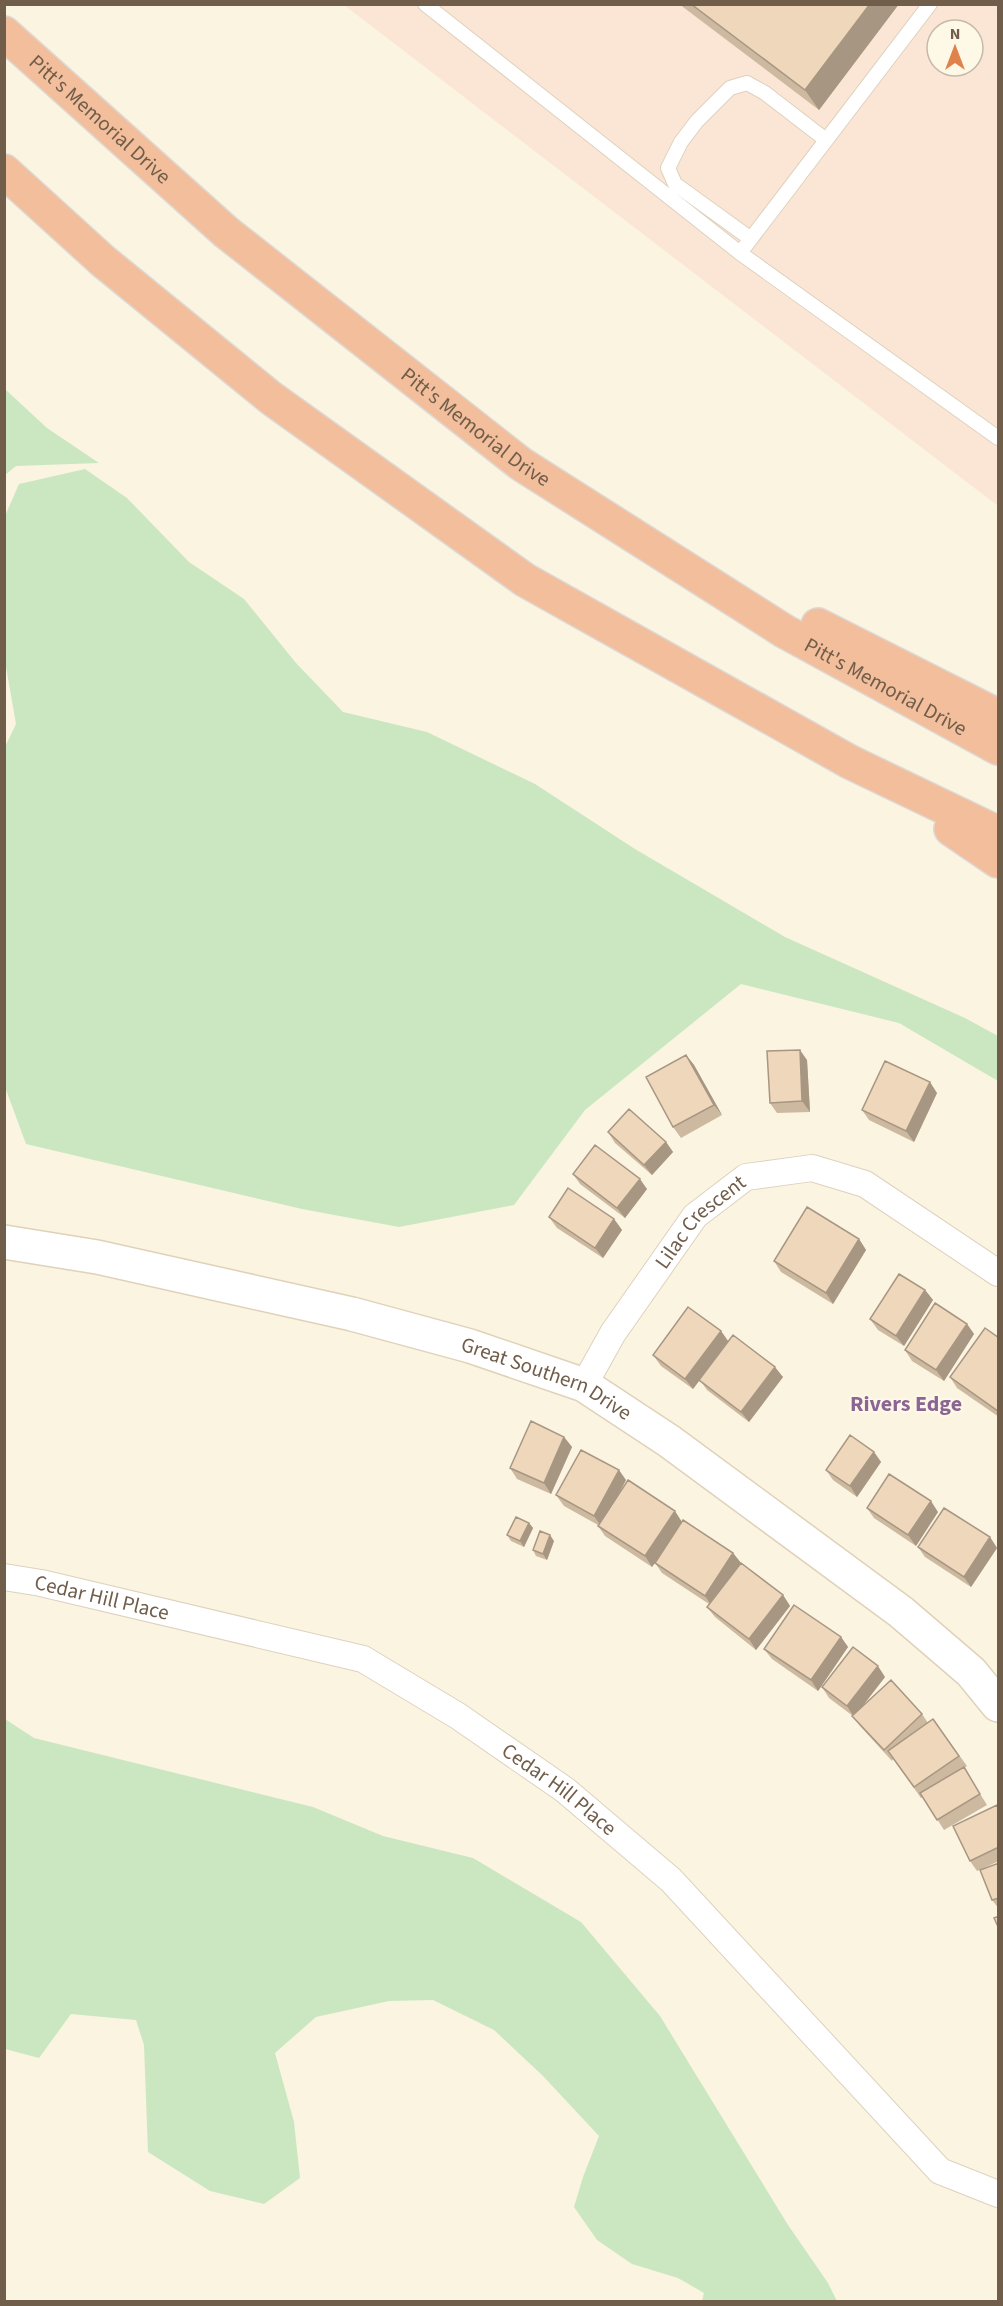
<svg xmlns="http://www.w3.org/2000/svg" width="1003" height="2306" viewBox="0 0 1003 2306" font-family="'Source Sans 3',sans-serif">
  <rect width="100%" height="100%" fill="#fbf4e1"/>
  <path fill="#fbe6d5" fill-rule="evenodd" d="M344,5H998V506ZM937,30H973V66H937Z"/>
  <path fill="#cbe7c1" d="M5,389L47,428L99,463L16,466L5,475Z
    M85,469L127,498L189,562L244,599L296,663L343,712L427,732L535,784L635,849L785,937L965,1018L998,1036V1081L899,1023L741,984L585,1110L514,1205L399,1227L302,1209L26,1144L5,1087L4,749L16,724L5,661V516L19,484Z
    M5,1719L34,1738L313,1807L383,1836L473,1858L581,1922L660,2016L788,2225L828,2283L837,2301H702L704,2293L678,2278L632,2264L597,2240L574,2207L583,2177L599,2136L542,2075L494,2030L433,2000L389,2001L316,2017L275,2053L294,2122L300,2178L264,2204L210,2191L148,2152L144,2045L136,2020L71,2014L39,2058L5,2049Z"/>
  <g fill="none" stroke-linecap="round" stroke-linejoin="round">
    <g stroke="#ded1be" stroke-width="16">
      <path id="lane" d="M425,4L740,253L930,4
        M751,239L675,184L668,168L681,142L697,121L730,88L747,83L765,93L826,140
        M740,253L998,438"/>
    </g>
    <g stroke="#ded1be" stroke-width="28">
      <g id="street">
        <path id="s1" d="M584,1385L613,1333L695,1216L746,1177L812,1168L865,1184L998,1273"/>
        <path id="s2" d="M4,1577L41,1583L363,1659L458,1716L565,1790L671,1880L940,2171L998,2194"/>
      </g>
    </g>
    <g stroke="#e0d1b9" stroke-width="36">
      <g id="secondary">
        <path id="s3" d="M4,1242L97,1257L352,1314L470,1346L584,1385L669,1441L901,1612L971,1672L998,1705"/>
      </g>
    </g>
    <g stroke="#ddd8d4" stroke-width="36">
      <g id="highway">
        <path id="s4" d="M4,33L226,232L521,464L784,631L998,748"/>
        <path d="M4,171L103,261L271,398L525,580L850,762L998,833"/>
        <path d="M818,625L998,716"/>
        <path d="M951,829L998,861"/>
      </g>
    </g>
    <use href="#lane" stroke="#fff" stroke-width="14"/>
    <use href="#street" stroke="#fff" stroke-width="26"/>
    <use href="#secondary" stroke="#fff" stroke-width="33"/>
    <use href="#highway" stroke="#f2be9b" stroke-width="33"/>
  </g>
  <path fill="#cdb9a0" d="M679,4H899L819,110Z
    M686,1055L694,1065L722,1115L681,1138L673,1127Z
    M807,1060L810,1112L777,1113L770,1103Z
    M937,1093L914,1142L869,1120L862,1110Z
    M608,1132L666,1142L673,1152L652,1175L615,1143Z
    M573,1174L647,1189L625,1218L580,1184Z
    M549,1217L614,1219L622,1230L603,1258L557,1228Z
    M859,1239L866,1250L833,1304L781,1272L774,1261Z
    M925,1290L933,1300L904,1346L878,1330L870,1319Z
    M967,1324L974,1334L944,1381L912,1361L905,1350Z
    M721,1331L728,1341L783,1377L749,1422L707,1390L700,1380L693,1389L661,1366L653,1355Z
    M999,1338V1417L957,1388L950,1377Z
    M564,1437L572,1447L551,1494L517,1479L510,1468Z
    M874,1452L881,1462L857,1497L833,1480L826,1470Z
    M626,1480L618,1496L682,1522L733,1553L741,1563L783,1595L790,1606L756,1650L715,1617L707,1607L709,1604L662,1573L655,1563L652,1567L605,1536L598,1526V1525L564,1506L556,1495Z
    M867,1508L938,1512L916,1546L874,1518Z
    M529,1523L533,1528L524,1547L511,1541L507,1535Z
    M990,1537L997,1548L971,1587L925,1557L918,1547Z
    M554,1541L547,1560L536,1556L533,1550Z
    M841,1637L848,1647L818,1691L772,1659L764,1649Z
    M885,1677L862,1707L922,1714L928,1723L933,1719L967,1766L964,1768L987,1805L944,1830L923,1797L921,1798L893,1759L892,1761L860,1726L853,1716L829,1698L822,1687Z
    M997,1805L999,1808V1861L977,1871L970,1861Z
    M999,1863V1909L992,1900Z"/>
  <path fill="#a79682" d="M870,4H899L819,110L805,90Z
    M800,1050L807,1060L810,1112L802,1101Z
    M686,1055L694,1065L722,1115L714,1105Z
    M930,1082L937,1093L914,1142L906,1131Z
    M666,1142L673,1152L652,1175L644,1165Z
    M640,1179L647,1189L625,1218L617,1208Z
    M614,1219L622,1230L603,1258L595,1248Z
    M859,1239L866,1250L833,1304L826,1293Z
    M925,1290L933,1300L904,1346L896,1336Z
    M967,1324L974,1334L944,1381L936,1370Z
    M721,1331L728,1341L693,1389L685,1379Z
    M775,1367L783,1377L749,1422L741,1412Z
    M564,1437L572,1447L551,1494L544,1483Z
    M874,1452L881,1462L857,1497L850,1486Z
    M619,1470L626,1480L601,1526L594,1516Z
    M931,1501L938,1512L916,1546L908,1535Z
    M675,1511L682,1522L652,1567L645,1556Z
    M529,1523L533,1528L524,1547L520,1541Z
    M550,1535L554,1541L547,1560L543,1554Z
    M990,1537L997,1548L971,1587L964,1577Z
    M733,1553L741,1563L712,1606L705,1596Z
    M783,1595L790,1606L756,1650L749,1639Z
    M841,1637L848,1647L818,1691L811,1680Z
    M878,1666L885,1677L854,1717L847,1706Z"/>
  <path fill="#eed7ba" stroke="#a79682" stroke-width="1.5" d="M691,4H870L805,90Z
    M800,1050L802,1101L770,1103L767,1051Z
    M686,1055L714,1105L673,1127L646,1077Z
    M885,1061L930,1082L906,1131L862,1110Z
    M629,1109L666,1142L644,1165L608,1132Z
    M595,1145L640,1179L617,1208L573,1174Z
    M568,1188L614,1219L595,1248L549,1217Z
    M807,1207L859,1239L826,1293L774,1261Z
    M899,1274L925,1290L896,1336L870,1319Z
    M935,1303L967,1324L936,1370L905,1350Z
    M688,1307L721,1331L685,1379L653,1355Z
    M985,1328L999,1338L998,1411L950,1377Z
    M733,1335L775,1367L741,1412L699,1380Z
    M531,1421L564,1437L544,1483L510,1468Z
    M850,1435L874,1452L850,1486L826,1470Z
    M581,1450L619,1470L594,1516L556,1495Z
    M889,1474L931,1501L908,1535L867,1508Z
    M628,1480L675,1511L645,1556L598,1526Z
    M944,1508L990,1537L964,1577L918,1547Z
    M516,1517L529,1523L520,1541L507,1535Z
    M683,1520L733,1553L705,1596L655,1563Z
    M540,1531L550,1535L543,1554L533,1550Z
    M741,1563L783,1595L749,1639L707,1607Z
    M794,1605L841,1637L811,1680L764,1649Z
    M853,1647L878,1666L847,1706L822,1687Z
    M891,1680L922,1714L884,1750L852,1716Z
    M933,1719L959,1756L914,1787L888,1751Z
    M964,1767L980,1794L937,1820L920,1793Z
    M997,1805L999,1809V1847L970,1861L953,1826Z
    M999,1863V1898L992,1900L980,1870Z
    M999,1916V1929L994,1918Z"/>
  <g text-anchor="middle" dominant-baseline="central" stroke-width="4.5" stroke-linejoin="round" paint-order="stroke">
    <g font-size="21" fill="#705d4a" stroke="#fef8e7">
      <text stroke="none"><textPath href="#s4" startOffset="129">Pitt's Memorial Drive</textPath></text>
      <text stroke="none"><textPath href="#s4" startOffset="615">Pitt's Memorial Drive</textPath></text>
      <text stroke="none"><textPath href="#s4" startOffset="1101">Pitt's Memorial Drive</textPath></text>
      <text stroke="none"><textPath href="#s1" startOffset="202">Lilac Crescent</textPath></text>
      <text stroke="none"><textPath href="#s3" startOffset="561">Great Southern Drive</textPath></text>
      <text stroke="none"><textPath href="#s2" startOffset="100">Cedar Hill Place</textPath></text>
      <text stroke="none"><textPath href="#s2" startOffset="604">Cedar Hill Place</textPath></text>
    </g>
    <g font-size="22" font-weight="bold" fill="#8b6593" stroke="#fef8e7">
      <text x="906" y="1404">Rivers Edge</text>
    </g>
  </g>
  <rect width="1003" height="2306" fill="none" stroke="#705d4a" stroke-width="12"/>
  <g transform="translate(955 48)"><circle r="28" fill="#fef8e7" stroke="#c5baa8" stroke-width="1.5"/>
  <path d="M0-4.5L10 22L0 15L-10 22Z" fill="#df824c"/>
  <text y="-9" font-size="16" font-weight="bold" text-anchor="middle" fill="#705d4a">N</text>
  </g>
</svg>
